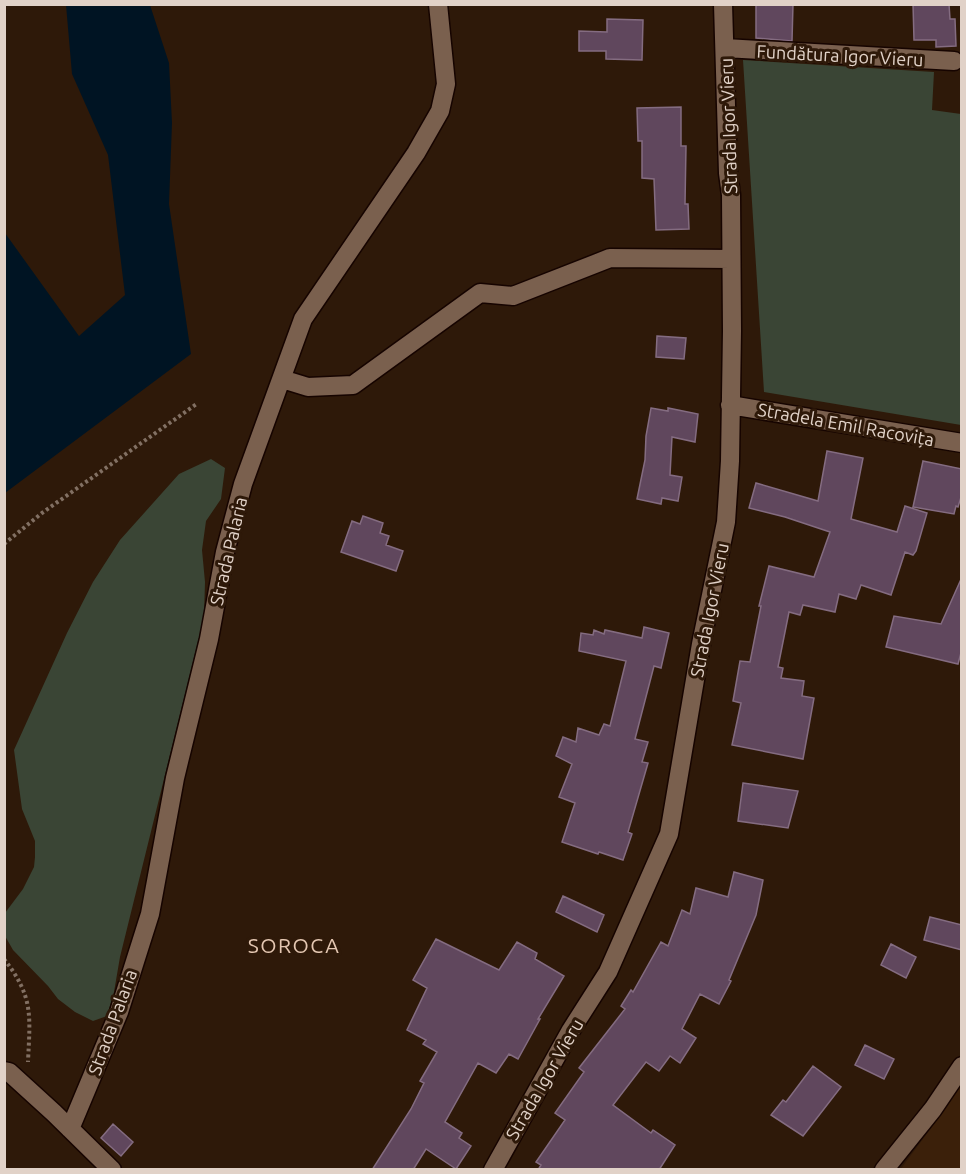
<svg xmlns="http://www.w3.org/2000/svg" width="966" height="1174" viewBox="0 0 966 1174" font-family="Ubuntu,sans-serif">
  <rect width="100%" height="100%" fill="#2e1909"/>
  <path fill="#3b200a" d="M961,1082V1169L900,1170L934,1124Z"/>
  <path fill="#3a4535" d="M743,60L934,72L932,110L961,114V425L764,392Z
    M211,459L225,468L221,499L206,521L202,550L205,582L204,617L120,957L114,992L107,1016L93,1021L75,1012L58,999L48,986L13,950L5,936V913L23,889L34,867L35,857V841L22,809L14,750L67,633L93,582L120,540L179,474Z"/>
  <path fill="#001423" d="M66,5H150L169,63L172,123L169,204L191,354L5,493V233L79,336L125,295L108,155L72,74Z"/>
  <path fill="#60475d" stroke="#846c81" stroke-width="1.5" d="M761,4H793L792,41L756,38V5Z
    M913,4H949L950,19H955L956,46L936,47V40H914Z
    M607,19L643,20L642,60L606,59V51H579V31L607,32Z
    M681,107V146H686L685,204H688L689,229L656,230L654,179L642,178V141H638L637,108Z
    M657,336L686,338L684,359L656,357Z
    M651,408L668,411V408L698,414L695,442L672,437L670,475L682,477L678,501L662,498L661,504L637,499L645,460L646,436Z
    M827,451L863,458L851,519L897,532L905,506L927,513L916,551L913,555L905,552L891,595L861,585L856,599L839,594L835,612L803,605L800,615L789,612L778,667L783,668L781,678L804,681L802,696L814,698L803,759L732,745L741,703L733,701L740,661L750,662L761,606H759L769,566L814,577L830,532L785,517L749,508L756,483L818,501Z
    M923,461L962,469V494L958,507L956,506L954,514L913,507Z
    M363,516L383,523L380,533L389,536L386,545L403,551L396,571L341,552L352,521L360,524Z
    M962,577V649L958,664L886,647L894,616L941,624Z
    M644,627L669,633L661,668L654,666L635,739L648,742L642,762L648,763L628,832L632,834L623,860L599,852L598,854L562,842L575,803L559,797L572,764L556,756L563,737L576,742L578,728L599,735L604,724L610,726L626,661L579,651L581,633L593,635L594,630L604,634L605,630L642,638Z
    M743,783L798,791L788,828L738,821Z
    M734,872L763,880L756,915L729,980L731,981L719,1004L700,994L682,1029L696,1038L680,1063L670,1056L659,1071L646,1062L613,1105L651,1133L653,1130L675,1145L659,1170H538L541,1165L536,1162L565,1120L555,1113L584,1072L579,1068L625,1009L621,1006L631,990L633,992L661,942L668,946L682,910L690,914L696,888L728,897Z
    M563,896L604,915L597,932L556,912Z
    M930,917L962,925V950L924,940Z
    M436,939L499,970L517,942L537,953L535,959L564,976L538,1019H540L518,1059L509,1054L496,1073L478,1063L445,1122L462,1133L459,1138L471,1146L456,1169L426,1149L413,1170H372L411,1109L424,1083L420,1081L437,1052L423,1044L426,1040L407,1030L427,988L413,980Z
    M891,944L916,957L906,978L881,965Z
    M865,1045L894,1059L884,1079L855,1065Z
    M813,1066L841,1087L803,1136L771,1115L783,1100L786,1102Z
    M113,1124L133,1142L121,1156L101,1138Z"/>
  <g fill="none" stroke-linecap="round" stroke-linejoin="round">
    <g stroke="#160400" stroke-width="21">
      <path id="street" d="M725,48L954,61
        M282,379L308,387L353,385L480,293L513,296L610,258L731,259
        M730,405L962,443
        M4,1071L9,1072L54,1113L112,1170
        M70,1129L119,1012L150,914L175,778L209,639L225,552L243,484L303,319L416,153L440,111L446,84L438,4
        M493,1170L571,1030L608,972L669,834L701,644L726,522L730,461L732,331L731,195L728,173L723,4
        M884,1170L933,1109L962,1066"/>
    </g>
    <path stroke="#827063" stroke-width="4" stroke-dasharray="3 3" stroke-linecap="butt" d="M4,544L42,513L198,403
      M4,959C34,997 30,1016 28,1062"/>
    <use href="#street" stroke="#7a604e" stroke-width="18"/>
  </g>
  <g text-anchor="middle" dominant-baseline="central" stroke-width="6" stroke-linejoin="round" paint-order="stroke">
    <g font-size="18" fill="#e1d2c8" stroke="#2e1909">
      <text transform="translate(840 55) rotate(3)">Fundătura Igor Vieru</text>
      <text transform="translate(728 126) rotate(-92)">Strada Igor Vieru</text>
      <text transform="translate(846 424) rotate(10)">Stradela Emil Racovița</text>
      <text transform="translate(228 551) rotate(-77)">Strada Palaria</text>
      <text transform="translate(709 610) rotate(-79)">Strada Igor Vieru</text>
      <text transform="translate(112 1022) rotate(-70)">Strada Palaria</text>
      <text transform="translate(544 1079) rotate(-60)">Strada Igor Vieru</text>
    </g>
    <g font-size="21" letter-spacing="1.5" fill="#e4c7b2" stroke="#2e1909">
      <text x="294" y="945">SOROCA</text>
    </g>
  </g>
  <rect width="966" height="1174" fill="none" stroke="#e1d2c8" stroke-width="12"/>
</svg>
